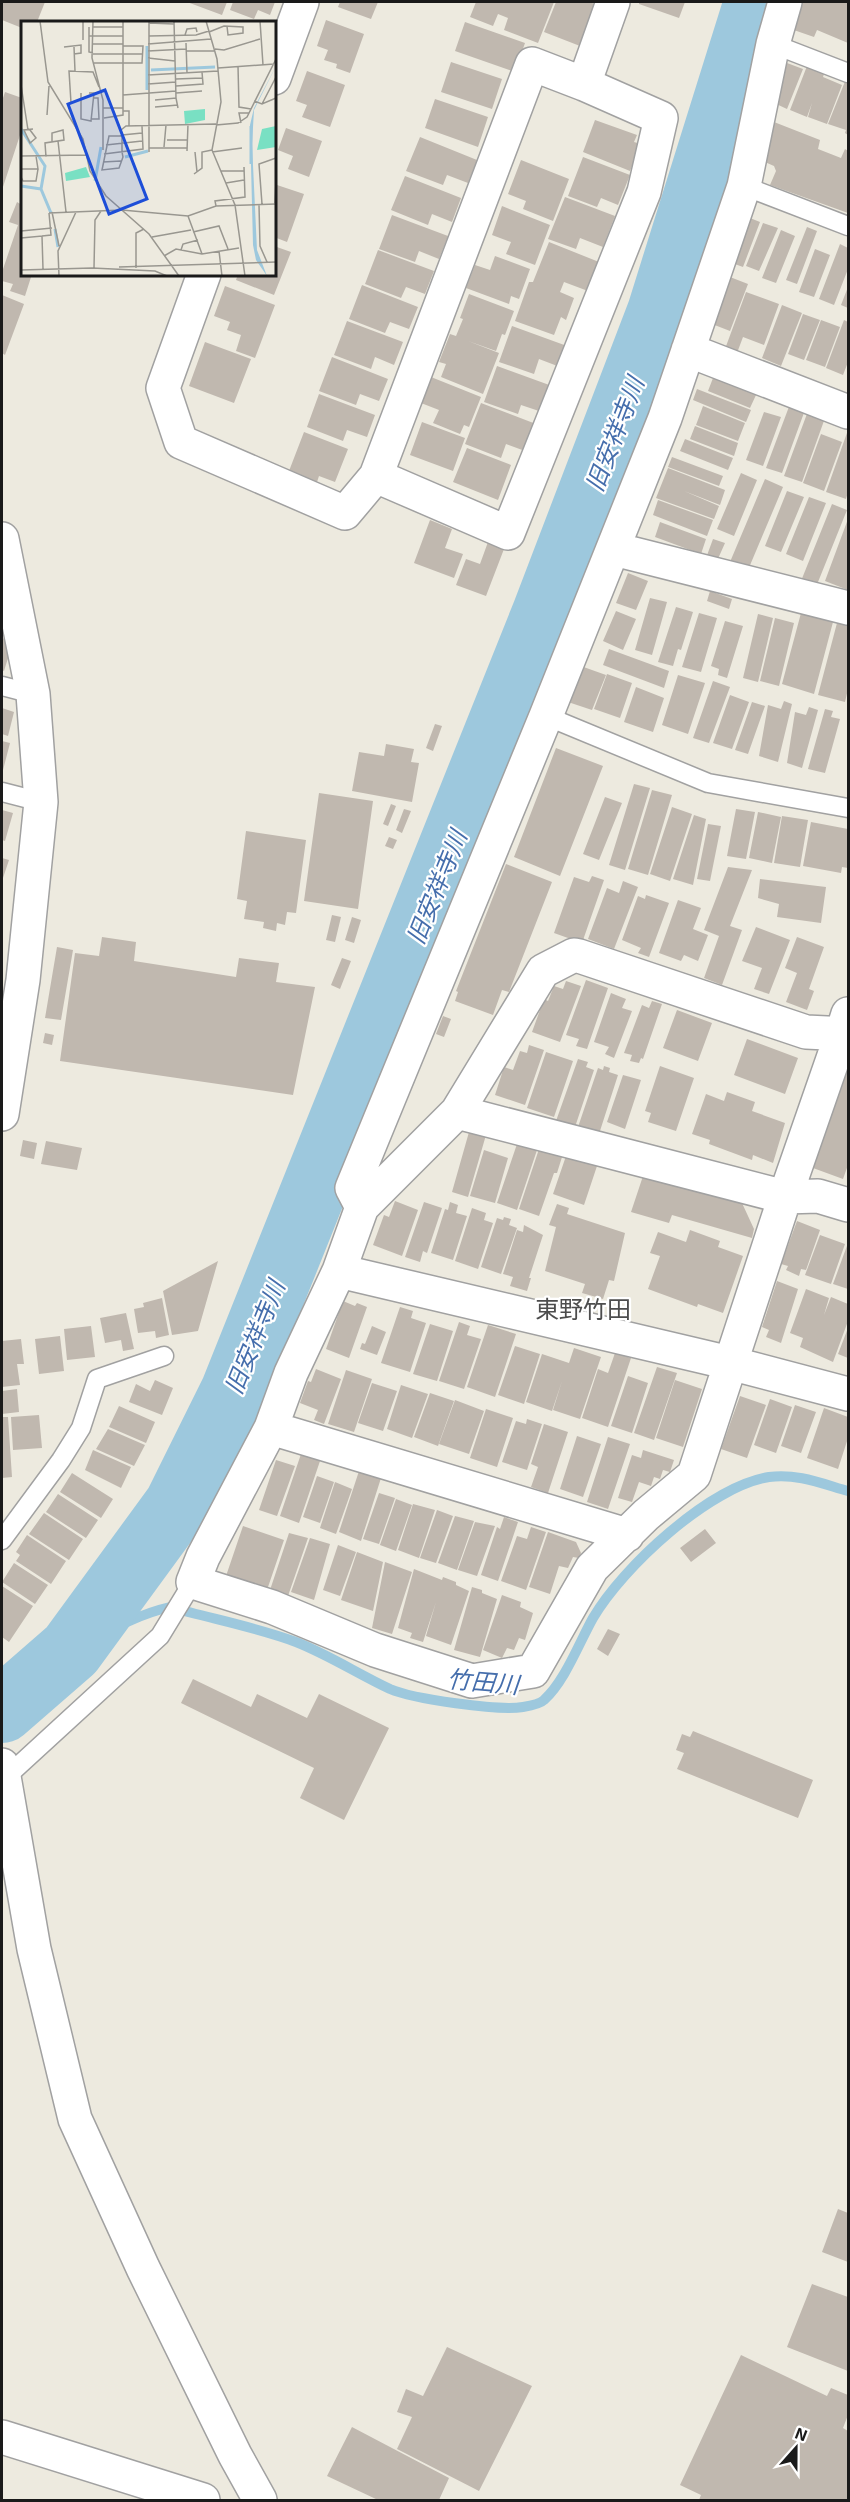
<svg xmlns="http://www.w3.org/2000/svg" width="850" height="2502" viewBox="0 0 850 2502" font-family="'Exo 2','Noto Sans JP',sans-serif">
  <rect width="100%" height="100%" fill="#edeadf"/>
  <path fill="#9dc8dd" d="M16,1671L32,1719L2,1741V1684Z"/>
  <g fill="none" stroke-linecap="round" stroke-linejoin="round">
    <path stroke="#9dc8dd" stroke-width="10" d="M71,1650C103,1634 135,1615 170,1607C212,1619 256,1627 296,1642C329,1655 358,1674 390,1689C413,1699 498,1711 523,1707C529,1706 540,1704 544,1700C565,1681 579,1643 593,1618C623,1567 709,1487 769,1477C797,1473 823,1484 848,1491"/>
    <path stroke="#9dc8dd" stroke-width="66" d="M2,1710L71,1650L177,1505L233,1392L545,613L660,312L757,2"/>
  </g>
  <path fill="#c0b8af" d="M3,2H45L37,22H22V28L2,20Z
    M187,2H227L222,15Z
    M233,2H275L270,15L258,10L254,19L230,10Z
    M340,2H378L371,19L338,7Z
    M476,2H554L538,43L504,30L508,18L498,14L493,26L470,17Z
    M556,2H588L596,4L580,46L544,32Z
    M639,2H685L679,18L639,4Z
    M800,2H848V43L817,30L814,37L788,28Z
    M326,20L364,34L350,73L336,68L337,64L324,60L328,50L317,46Z
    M465,22L525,43L515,72L455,51Z
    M451,62L502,79L492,109L441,92Z
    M787,63L803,69L787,109L772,102Z
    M807,66L824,74L823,77L842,85L827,124L808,117L812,103L807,117L790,110Z
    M307,71L345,85L330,127L302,117L307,105L296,101Z
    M846,79L848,80V135L845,133L846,130L828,124Z
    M5,92L22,98V129L2,190V101Z
    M435,99L488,117L478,147L425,128Z
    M595,120L637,135L634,142L641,144L630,171L583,152Z
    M774,122L820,140L818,149L841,158L845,149L848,151V213L770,185L776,171L774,166L760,160Z
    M286,128L322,141L309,177L288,169L293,156L278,150Z
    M420,137L477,160L468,183L447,175L443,185L406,171Z
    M583,157L630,175L618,205L601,198L597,207L568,196Z
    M521,160L569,179L553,221L523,209L526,201L508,194Z
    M405,176L461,198L452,222L432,214L428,225L391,210Z
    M274,184L304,194L287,242L274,237Z
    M565,197L615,216L603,247L580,238L576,249L548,239Z
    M17,202L22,205V274H32L25,296L10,291L13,284L2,281V272L18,225L9,222Z
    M502,206L550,225L535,265L506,254L511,242L492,235Z
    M392,215L448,236L439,259L419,251L415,262L379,249Z
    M750,218L760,222L743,267L732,263Z
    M763,223L778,228L759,271L746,266Z
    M807,227L817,231L797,284L786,280Z
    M781,230L795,236L776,283L762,278Z
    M549,242L599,262L588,291L564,282L560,292L574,298L566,320L561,317L554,335L515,321L529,282H533Z
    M840,244L848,248V269L834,305L819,299Z
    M274,246L291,252L274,295L236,280L238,274H274Z
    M815,249L830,255L814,297L799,292Z
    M378,250L434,271L425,294L406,287L401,298L365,284Z
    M495,256L530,269L519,299L511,296L509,304L466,288L475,265L490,270Z
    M730,277L748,284L730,331L712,324Z
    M362,285L418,307L409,329L390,322L385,333L349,319Z
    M225,286L275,305L255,358L236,351L241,335L227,330L230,322L214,316Z
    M848,287V308L841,305Z
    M746,292L779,304L764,345L743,337L737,353L725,349Z
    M469,294L514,311L505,335L502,334L496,351L468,341L499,353L483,394L441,377L446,364L439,362L450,334L456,336L463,319L460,318Z
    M2,295L24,304L5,355L2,353Z
    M782,305L802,313L781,366L762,358Z
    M803,314L820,320L804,360L788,354Z
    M821,320L840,327L825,367L806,360Z
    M844,320L848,322V362L843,375L826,368Z
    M347,321L403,342L394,365L375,357L371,369L334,355Z
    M512,326L567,346L560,367L539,359L534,374L499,362Z
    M205,342L251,359L234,403L189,386Z
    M332,357L388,379L379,401L360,394L356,405L319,391Z
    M497,366L552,386L542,412L521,405L518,414L484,402Z
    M431,377L481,397L469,427L464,425L460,434L433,423L439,410L421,403Z
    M713,378L756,395L750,408L708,391Z
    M697,389L751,410L746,422L693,400Z
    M319,394L375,415L367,437L347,430L343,441L307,427Z
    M481,403L536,424L525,451L506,444L501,458L465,444Z
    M790,404L805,410L782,473L766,468Z
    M703,406L745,423L738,441L696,425Z
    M808,411L825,418L802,482L784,476Z
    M764,412L781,417L763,466L746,460Z
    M422,422L465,438L453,471L410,455Z
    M695,426L738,443L734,456L690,439Z
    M848,430V492L846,499L826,492Z
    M304,432L348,449L335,482L319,476L317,482L289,471Z
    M821,434L842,442L824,491L803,483Z
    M685,439L733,458L728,470L680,451Z
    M467,448L511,465L498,500L453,482Z
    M672,457L723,476L719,486L668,467Z
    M668,468L725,490L720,505L684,491L719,506L714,519L656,498Z
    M741,473L757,480L734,536L717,529Z
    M765,479L783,487L748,570L730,562Z
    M787,491L804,497L781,552L765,546Z
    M809,497L826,503L803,561L786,554Z
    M658,500L713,520L707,536L653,515Z
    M832,504L847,510L816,587L801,581Z
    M848,519V590L825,581Z
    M430,520L452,529L445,548L463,554L454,578L414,563Z
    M660,522L706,539L701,554L655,537Z
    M713,539L725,543L717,561L706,558Z
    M488,542L504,549L486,596L456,585L466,559L480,564Z
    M628,573L648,581L636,610L616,603Z
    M710,591L732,599L729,609L707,601Z
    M650,598L667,602L652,655L635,650Z
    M676,607L693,612L681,650L678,649L673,666L658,662Z
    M616,611L636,619L623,650L603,641Z
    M699,613L717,618L701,672L682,667Z
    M801,613L833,622L814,694L782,684Z
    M758,614L773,618L758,682L743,678Z
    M775,618L794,623L779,686L760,681Z
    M725,621L743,626L727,678L718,675L719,669L711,666Z
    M837,623L848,626V689L845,702L818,695Z
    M2,638L13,642L4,671L2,670Z
    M609,649L669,671L664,688L603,665Z
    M578,665L606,675L592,710L565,701Z
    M607,674L632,683L620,718L594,709Z
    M678,675L705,683L688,734L662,725Z
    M713,681L730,687L709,743L693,738Z
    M636,687L664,698L653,732L624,722Z
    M730,695L749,702L732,749L713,743Z
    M784,701L792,704L778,762L759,756L768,705L781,709Z
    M752,702L765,706L748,754L735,750Z
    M809,707L818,710L802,768L787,763L795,712L806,715Z
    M2,708L14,712L8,736L2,734Z
    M825,709L833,711L831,717L840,719L825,773L808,769Z
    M435,724L442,726L433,751L426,748Z
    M2,741L10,743L2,774Z
    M386,744L414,749L411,762L419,763L412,802L352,791L359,752L384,756Z
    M556,748L603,766L560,876L514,857Z
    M634,784L650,788L625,870L609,865Z
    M652,790L672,795L648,875L628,869Z
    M319,793L373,801L358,909L304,901Z
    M605,797L622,803L599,860L583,854Z
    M391,804L396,806L388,826L383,824Z
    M672,807L692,814L670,881L650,874Z
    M404,809L411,811L402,833L396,830Z
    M736,809L755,812L746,859L727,856Z
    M2,810L13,813L5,841L2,840Z
    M758,812L781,817L772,863L749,858Z
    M694,815L706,819L693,885L673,879Z
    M782,816L808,820L800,867L774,863Z
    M811,822L848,829V868L842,867L841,873L803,866Z
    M708,824L721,826L710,881L697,879Z
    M246,831L306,840L296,913L287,912L285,925L277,923L276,931L263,928L264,922L244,919L247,901L237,899Z
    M389,837L397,840L393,849L385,846Z
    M2,858L9,860L2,881Z
    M506,864L552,882L509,992L502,990L493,1015L455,1001L458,992L456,991Z
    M728,867L752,870L730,926L742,930L722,985L704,978L719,936L704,930Z
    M592,876L604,880L582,943L554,933L574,877L589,882Z
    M760,879L826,887L821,923L777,917L779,904L758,898Z
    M623,881L638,887L614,949L588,939L607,888L619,893Z
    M646,895L669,903L649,957L638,953L641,948L622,940L638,896L645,899Z
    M678,900L701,908L693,929L708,935L698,961L684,955L681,961L659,953Z
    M332,915L341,917L335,942L326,940Z
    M352,917L361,920L354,943L345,940Z
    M756,927L790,940L769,994L754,989L762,968L742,961Z
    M102,937L136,942L134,961L236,977L239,958L279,963L276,982L315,987L293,1095L60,1061L75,953L99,956Z
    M797,937L824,947L809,989L814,991L807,1010L786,1002L797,973L785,968Z
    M57,947L73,950L61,1020L45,1018Z
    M342,958L351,961L340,989L331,985Z
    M586,980L608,988L587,1049L576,1046L579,1039L566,1035Z
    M566,981L581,986L560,1042L532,1032L544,999L548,1001L554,986L563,989Z
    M611,993L626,999L622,1008L632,1011L614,1058L605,1054L609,1047L594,1042Z
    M652,1001L662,1004L643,1059L641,1058L639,1063L630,1061L632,1055L624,1053L642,1005L649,1008Z
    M677,1010L712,1023L698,1061L663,1048Z
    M443,1016L451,1019L444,1037L436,1034Z
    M45,1033L54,1035L52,1045L43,1043Z
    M747,1039L798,1058L785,1094L734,1075Z
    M529,1045L544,1050L525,1105L495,1095L504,1067L513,1070L520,1051L527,1053Z
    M546,1052L573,1061L554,1117L527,1108Z
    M578,1059L588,1062L586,1067L594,1070L575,1127L556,1121Z
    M848,1063V1165L843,1179L813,1168L845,1064Z
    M604,1066L610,1068L609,1072L618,1075L599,1134L578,1127L598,1068L603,1070Z
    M660,1066L694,1078L676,1131L648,1122L651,1113L645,1111Z
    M623,1075L641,1080L625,1129L607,1122Z
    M727,1092L755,1102L752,1111L785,1123L773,1163L753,1155L752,1160L709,1144L710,1140L692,1134L706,1094L724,1101Z
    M469,1132L486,1135L468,1197L452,1192Z
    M23,1140L37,1143L34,1159L20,1156Z
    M46,1141L82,1148L77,1170L41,1164Z
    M517,1144L537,1150L517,1210L497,1203Z
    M539,1149L562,1157L557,1173H554L539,1216L519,1209Z
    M484,1150L508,1158L495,1203L470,1196Z
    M566,1156L597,1166L584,1205L553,1194Z
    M643,1176L742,1203L754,1229L752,1238L672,1215L669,1223L631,1212Z
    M395,1201L418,1210L402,1256L373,1245L384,1215L389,1217Z
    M424,1202L442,1208L427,1253L423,1251L420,1262L405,1257Z
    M450,1202L458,1205L456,1213L467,1216L453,1260L431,1253L445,1209L448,1210Z
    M557,1204L569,1208L567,1214L625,1233L614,1281L609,1280L603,1299L582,1293L585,1284L545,1271L556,1227L549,1225Z
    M472,1208L486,1213L484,1220L493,1223L478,1269L455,1261Z
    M504,1217L511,1219L509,1225L517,1228L501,1274L481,1267L497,1218L503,1220Z
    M797,1221L820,1230L806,1270L801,1269L799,1276L786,1270L788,1266L781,1264Z
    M524,1225L543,1235L529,1278H531L527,1291L510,1286L513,1277L503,1274L517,1230L523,1232Z
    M690,1230L720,1241L718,1247L743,1256L723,1313L698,1304L697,1307L648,1289L660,1256L650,1253L658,1232L686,1242Z
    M820,1235L845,1244L831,1284L805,1275Z
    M848,1243V1289L833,1284Z
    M218,1261L198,1331L172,1335L163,1291Z
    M777,1281L798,1289L781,1343L766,1337L769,1330L762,1327Z
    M806,1289L829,1298L824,1315L831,1297L848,1304V1321L833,1362L800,1347L803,1338L790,1333Z
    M162,1298L169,1335L156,1338L155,1331L138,1333L134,1309L144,1307L143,1303Z
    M343,1301L355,1306L357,1303L367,1307L349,1358L326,1349Z
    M400,1307L413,1311L411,1318L426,1323L410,1372L381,1363Z
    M126,1313L134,1349L123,1351L121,1340L105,1343L100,1318Z
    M459,1322L470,1326L467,1335L481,1339L464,1389L439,1381Z
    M430,1324L453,1331L437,1381L413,1374Z
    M488,1325L516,1334L495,1397L467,1387Z
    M91,1326L95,1357L67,1360L64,1329Z
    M372,1326L386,1332L377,1355L360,1349L362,1343L365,1344Z
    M848,1328V1358L838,1354Z
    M60,1336L64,1371L39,1374L35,1339Z
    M21,1339L24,1364H17L20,1385L2,1387V1341Z
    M515,1346L540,1354L524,1404L498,1395Z
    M574,1348L601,1357L580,1419L553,1410L562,1381L552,1411L526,1402L542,1354L569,1363Z
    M615,1353L631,1358L608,1427L582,1418L598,1369L608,1373Z
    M657,1367L677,1373L654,1440L634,1433Z
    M316,1369L341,1379L324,1424L314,1420L318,1410L300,1403L308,1381L311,1382Z
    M346,1370L372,1379L354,1432L328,1424Z
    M628,1376L648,1383L632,1433L611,1426Z
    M155,1380L173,1388L162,1415L129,1402L136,1384L150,1391Z
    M675,1380L702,1389L683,1447L656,1438Z
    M372,1383L397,1391L383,1431L358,1423Z
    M401,1385L428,1394L412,1438L387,1429Z
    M17,1389L19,1412L2,1414V1391Z
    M430,1393L454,1401L438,1446L414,1437Z
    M740,1396L766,1405L747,1458L721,1449Z
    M770,1399L792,1407L776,1453L754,1445Z
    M455,1400L484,1411L469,1454L439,1444Z
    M795,1405L816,1412L801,1453L781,1446Z
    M119,1406L155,1422L146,1443L109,1427Z
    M824,1408L848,1417V1438L838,1469L807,1458Z
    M486,1409L513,1418L497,1467L470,1458Z
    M39,1415L42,1448L13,1450L11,1417Z
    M2,1417H8L12,1477L2,1478Z
    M527,1419L542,1424L527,1470L502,1462L516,1421L526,1424Z
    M544,1424L568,1432L548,1493L531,1487L538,1467L531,1464Z
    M108,1429L145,1445L134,1466L96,1449Z
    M577,1436L601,1444L583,1497L560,1489Z
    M608,1437L630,1444L608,1509L587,1502Z
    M93,1450L131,1467L121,1488L85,1470Z
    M643,1450L674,1460L670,1472L663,1470L660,1479L654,1477L651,1486L639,1482L632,1502L618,1498L632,1455L641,1458Z
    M301,1454L320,1461L299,1523L280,1516Z
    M276,1460L295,1466L277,1516L259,1510Z
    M359,1471L381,1478L361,1541L339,1532Z
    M72,1473L113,1499L101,1518L60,1492Z
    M317,1476L334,1482L320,1523L303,1517Z
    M335,1482L352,1489L336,1534L320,1528Z
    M379,1493L395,1498L379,1544L363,1539Z
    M58,1494L98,1520L86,1538L46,1512Z
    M396,1499L412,1505L396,1551L380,1545Z
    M413,1504L435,1510L419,1558L398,1550Z
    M437,1510L453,1516L436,1563L420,1558Z
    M44,1513L83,1539L69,1560L29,1534Z
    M455,1516L474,1521L457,1570L438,1563Z
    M504,1517L518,1522L498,1581L481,1575L497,1527L500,1529Z
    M475,1522L495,1526L477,1576L458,1570Z
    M243,1526L284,1540L267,1590L226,1576Z
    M531,1527L546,1532L526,1590L501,1581L517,1536L527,1539Z
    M705,1529L716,1543L691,1562L680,1548Z
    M548,1532L576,1542L581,1553L579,1558L573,1557L568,1568L559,1566L550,1594L529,1587Z
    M289,1533L308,1538L288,1596L270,1590Z
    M27,1535L66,1561L51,1584L16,1561L20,1555L16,1552Z
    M310,1538L330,1544L314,1600L291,1592Z
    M338,1545L356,1552L340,1596L323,1590Z
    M357,1552L383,1562L373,1611L341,1600Z
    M385,1562L412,1572L392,1634L372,1628Z
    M14,1563L48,1585L35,1604L2,1582Z
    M414,1569L442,1580L443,1577L456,1582V1585L469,1591L451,1645L426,1636L436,1602L423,1642L410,1638L412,1633L398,1628Z
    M2,1586L33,1606L9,1642L2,1637Z
    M472,1587L482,1590V1593L497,1599L480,1657L454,1650Z
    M502,1595L521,1602L520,1607L533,1613L525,1640L519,1638L514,1650L507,1648L502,1658L483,1650Z
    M608,1629L620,1634L608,1656L597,1649Z
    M193,1679L251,1707L257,1694L307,1718L319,1694L389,1728L344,1820L300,1798L314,1768L181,1703Z
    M693,1731L813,1780L798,1818L677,1769L684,1753L676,1750L682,1734L690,1737Z
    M838,2209L848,2213V2262L822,2252Z
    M812,2284L848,2297V2371L787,2347Z
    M447,2347L532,2386L479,2491L397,2449L412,2417L397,2412L406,2389L423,2396Z
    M741,2355L827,2396L831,2388L848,2395V2415L843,2428L848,2431V2500H699L701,2495L680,2485Z
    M352,2427L449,2478L439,2500H378L327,2476Z"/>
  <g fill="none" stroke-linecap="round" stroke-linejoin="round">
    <g stroke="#a1a1a1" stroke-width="21">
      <path id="service" d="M773,44L848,73
        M744,186L848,226
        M2,686L33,694
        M546,716L708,783L848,808
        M2,792L41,802
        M2,1540L61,1460L81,1428L97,1379L164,1356
        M4,1779L160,1636L193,1582"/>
    </g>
    <g stroke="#a1a1a1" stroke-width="36">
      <path id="minor" d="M274,78L302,2
        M204,274L163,388L181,442L345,513L376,476L532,64L584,84L613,2
        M688,350L848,412
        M376,476L508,533L644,192L661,118L584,84
        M2,539L33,694L41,802L23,980L2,1114
        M614,549L848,608
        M848,1014L842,1033L785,1197L694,1475L646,1515L592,1568L533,1671L472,1681L375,1650L272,1607L193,1582L203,1557L271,1428L291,1373L339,1271L362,1207L457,1112L543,971L574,955L579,956L806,1032L848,1034
        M457,1112L785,1197L818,1196L848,1205
        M362,1207L352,1188L546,716L665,418L744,186L773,44L785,2
        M339,1271L730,1363L848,1394
        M271,1428L627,1535
        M2,1765L34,1949L75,2119L143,2268L235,2455L260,2500
        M2,2437L203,2500"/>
    </g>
    <use href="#service" stroke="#fff" stroke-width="18"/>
    <use href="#minor" stroke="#fff" stroke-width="33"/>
  </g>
  <g text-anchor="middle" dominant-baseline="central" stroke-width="4.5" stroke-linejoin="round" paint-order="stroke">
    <g font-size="24" font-style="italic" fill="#456eac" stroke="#fff">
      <text transform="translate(614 434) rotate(-69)">旧安祥寺川</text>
      <text transform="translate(436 887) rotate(-68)">旧安祥寺川</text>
      <text transform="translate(254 1337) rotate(-68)">旧安祥寺川</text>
      <text transform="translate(483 1681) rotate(5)">竹田川</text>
    </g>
    <g font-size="24" fill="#4d4d4d" stroke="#fff">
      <text x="583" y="1308">東野竹田</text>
    </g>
  </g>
  <g transform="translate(21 21)">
    <rect width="255" height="255" fill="#edeadf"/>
    <path d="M184,88V99L164,103L163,90ZM255,105V126L236,129L241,108ZM65,146L69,156L45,160L44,152Z" fill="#79e0c3"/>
    <path d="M255,45L233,89L231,123L236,229L246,255L235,239L232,224L229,104L233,87Z" fill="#9dc8dd"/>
    <path fill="none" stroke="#9dc8dd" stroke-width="3" d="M130,49L194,46M126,69V25M0,108L24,145L20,168L30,192M104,136L127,130M230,143V105M74,160L80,126M0,165L20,168M34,208L37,226"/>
    <path fill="none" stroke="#999790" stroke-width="1.5" d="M19,0L27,61L62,118L69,150L85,175L128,213L158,255M72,0L71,37L82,79V129M128,0V131M153,0L155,77M185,0L196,38L200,81L191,129L214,184L224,255M239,0L242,44M128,2L153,3M68,6V31L72,32M72,6H102M188,11L203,5L222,6V12L207,14L206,5M164,14L166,8L175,7L176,11M68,15H102M128,15L175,14L188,10M62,19V0M165,22L166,52M72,23H102M127,23L190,18M43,26L60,24V32L53,33M53,26L54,50M194,28L203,29L239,18M127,30L165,28M165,30H193M72,33H122M127,37L154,40M73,42H121L122,25H102M217,45L218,86L230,88M197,47L253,43M127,54L197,50M155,58L181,57M127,63L155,61M0,64L7,109M155,65L182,63L181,51M60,72V98L70,100L73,72H68M155,72L181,70M102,74L155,70M134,79L155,77L157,87M233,80L241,83L255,77M50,82L48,50L72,51L78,66M241,83L255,56M134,86L157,84M82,87H102M102,90H108V105M26,94L28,65M83,97L102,94V0M71,98H78L77,77H73M220,102L218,92H228M195,104L217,102L226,96L255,38M9,109L15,117L9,122L3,109L12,108M121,112L101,114L99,115H88L81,149L98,147L102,136L101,131V114L100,109L105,105L195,103M146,119H166M37,120L45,191M85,124L121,120M143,126L145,104M128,127H166M166,130L167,103M174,131L176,151M191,131L221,127M83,133L122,128L121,105M0,135L66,134M25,136L24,122L43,119L42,109L31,112V121M82,141L100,140M0,148H17L15,135M200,150H223M173,153L181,147V131L191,129M0,156L2,160H15L17,148M205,162L223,159M254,182L255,160M241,183L238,143L255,137M238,184L239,225L246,241M195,185L194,180L224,176L223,146M31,191L38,225M28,192L101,189L167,195L195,185L255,183M167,195L181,233M0,210L31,207M255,210V232M172,211L198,205L207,228M21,215L30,214L28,192M131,216L170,209M0,217L21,215L22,248M160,229L162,223L177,219M198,230L201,255M143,235L155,228L181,233L218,227M98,246L255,241M73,247L74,199L80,190M115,247V212L123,208M0,249L71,247L134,250L146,255M38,255L37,230L55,191"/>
    <path fill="#1d4ed8" fill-opacity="0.15" stroke="#1d4ed8" stroke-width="3" d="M84,69L126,178L88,193L47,83Z"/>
    <rect width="255" height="255" fill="none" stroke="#1a1a1a" stroke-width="3"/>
  </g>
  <rect width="850" height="2502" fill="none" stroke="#1a1a1a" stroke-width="6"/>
  <g transform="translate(796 2448) rotate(21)" stroke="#ffffff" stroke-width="4.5" paint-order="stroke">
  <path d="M0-4.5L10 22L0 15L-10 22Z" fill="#1a1a1a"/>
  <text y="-9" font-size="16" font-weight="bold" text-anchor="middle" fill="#1a1a1a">N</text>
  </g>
</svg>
